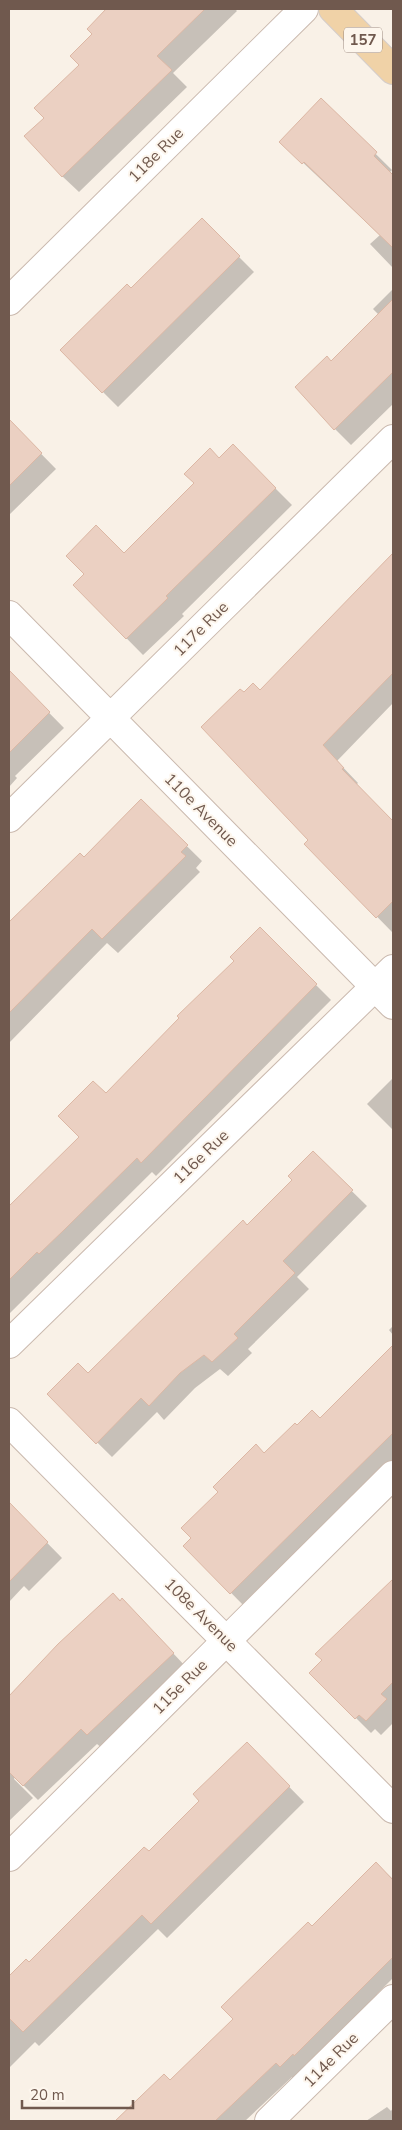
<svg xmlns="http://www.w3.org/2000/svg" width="402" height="2130" viewBox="0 0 402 2130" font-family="'Nunito Sans',sans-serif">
  <rect width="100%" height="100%" fill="#f9f1e7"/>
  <path fill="#0003" d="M108,9H235L237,11L173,73L187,87L79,192L62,176L45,118L81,65L94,34L88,29Z
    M321,100L392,170L389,173L393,177V268L370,244L380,235L281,142Z
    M202,220L254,272L118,407L103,392L131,290Z
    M393,289V404L351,445L335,429L331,362L379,315L373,309Z
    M9,421L56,469L9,515Z
    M233,446L292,505L182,614L184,616L143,655L74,585L124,555Z
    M393,555V703L337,761L358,783L356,785L393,823L388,836L393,841L392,932L306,844L310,840L244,694L261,692Z
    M9,672L64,728L15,776L17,778L9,787Z
    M141,801L202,861L196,868L200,872L118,953L107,943L9,1043V924L65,868L84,858Z
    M260,929L331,1000L156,1176L152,1172L9,1314V1208L81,1137L106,1095L235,961Z
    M393,1078V1130L367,1104Z
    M313,1153L367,1206L297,1277L309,1289L248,1349L252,1353L228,1376L220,1369L195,1388L164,1420L157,1412L112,1457L48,1394L88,1375L247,1226L294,1180Z
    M393,1326V1335L389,1330Z
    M393,1346V1463L246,1608L185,1546L264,1454L297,1427L320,1420Z
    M9,1504L62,1558L29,1591L24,1586L9,1602Z
    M393,1580V1723L381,1735L375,1729L371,1733L311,1673L324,1660L317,1654Z
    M113,1594L137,1615L188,1669L103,1749L97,1744L38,1800L15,1777L14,1779L33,1798L9,1821V1697Z
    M261,1758L304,1802L167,1938L158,1929L39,2046L35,2042L9,2068V1982L149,1853Z
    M376,1864L393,1879V1978L377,1994L381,1998L296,2081L292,2077L245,2121H127L235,2019L312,1928Z
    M387,2107L391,2111L393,2108V2121H366Z"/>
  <path fill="#ebd0c2" stroke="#dcb7a4" d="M106,9H205L157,56L172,70L62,177L24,136L44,118L34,108L79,65L70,56L92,34L87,29Z
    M321,98L377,152L374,156L393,175V248L304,162L302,164L279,142Z
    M202,218L240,256L102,393L60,350L127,284L131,288Z
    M393,299V372L334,430L295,387L327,356L331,361Z
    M9,419L42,453L9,486Z
    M233,444L276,488L166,596L168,598L126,639L73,585L84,574L66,556L96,525L124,553L194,483L184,474L210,448L219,458Z
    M393,553V673L323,745L344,768L342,769L393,821V901L376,918L304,844L308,840L201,727L240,689L244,692L253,683L260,690Z
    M9,670L50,712L9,753Z
    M141,799L188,845L181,852L186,856L102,939L92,929L9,1013V922L80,853L84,857Z
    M260,927L317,984L141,1163L137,1158L64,1230L39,1254L37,1252L9,1280V1206L79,1137L58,1116L93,1081L106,1093L179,1018L177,1016L234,961L230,957Z
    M313,1151L353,1190L283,1261L295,1273L234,1334L238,1338L212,1362L204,1355L180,1373L149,1406L141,1398L96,1444L47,1394L78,1363L88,1373L243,1220L247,1225L292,1180L288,1176Z
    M393,1345V1433L230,1594L183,1546L191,1538L181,1528L218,1492L213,1487L256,1444L264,1453L295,1423L297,1425L312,1410L320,1418Z
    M9,1502L48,1542L9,1582Z
    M393,1579V1682L381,1694L387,1699L366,1721L359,1715L355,1719L309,1673L322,1660L315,1654Z
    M113,1593L120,1601L122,1598L174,1653L87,1735L81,1729L23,1786L9,1772V1696L58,1644Z
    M247,1742L290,1786L151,1924L142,1915L23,2032L9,2018V1976L26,1959L29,1962L144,1847L149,1851L199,1801L193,1794Z
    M376,1862L393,1880V1957L294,2056L293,2054L280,2067L276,2063L215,2121H115L164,2074L170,2080L233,2019L221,2007L308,1922L312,1926Z"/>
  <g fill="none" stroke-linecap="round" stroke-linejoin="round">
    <g stroke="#cab9ae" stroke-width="30">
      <path id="street" d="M9,301L304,9
        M9,615L393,1005
        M9,818L393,439
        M9,1344L393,969
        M9,1422L393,1809
        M9,1857L393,1475
        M269,2121L393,1999"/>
    </g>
    <g stroke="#d4cdca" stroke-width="30">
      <path id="primary" d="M333,9L393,70"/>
    </g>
    <use href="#street" stroke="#fff" stroke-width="28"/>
    <use href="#primary" stroke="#f0d2a7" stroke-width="28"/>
  </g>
  <g text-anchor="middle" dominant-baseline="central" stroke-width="4" stroke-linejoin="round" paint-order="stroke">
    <rect fill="#fdf6ed" stroke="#9a887e" stroke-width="1" x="344" y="27.5" width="38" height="25" rx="4"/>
    <g font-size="15" font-weight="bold" fill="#70594e">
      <text x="363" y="40">157</text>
    </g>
    <g font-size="16" fill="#70594e" stroke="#fdf6ed">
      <text transform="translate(156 155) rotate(-45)">118e Rue</text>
      <text transform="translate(201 629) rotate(-45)">117e Rue</text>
      <text transform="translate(201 810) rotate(45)">110e Avenue</text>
      <text transform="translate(201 1157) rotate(-44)">116e Rue</text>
      <text transform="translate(201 1615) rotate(45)">108e Avenue</text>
      <text transform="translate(180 1687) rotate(-45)">115e Rue</text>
      <text transform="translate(331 2060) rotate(-45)">114e Rue</text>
    </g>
  </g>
  <rect width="402" height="2130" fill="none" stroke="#70594e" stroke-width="20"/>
  <path d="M22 2100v8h111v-8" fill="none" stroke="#70594e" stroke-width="2.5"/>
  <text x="30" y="2100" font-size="15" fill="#70594e" stroke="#fdf6ed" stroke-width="4" paint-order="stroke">20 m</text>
</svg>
